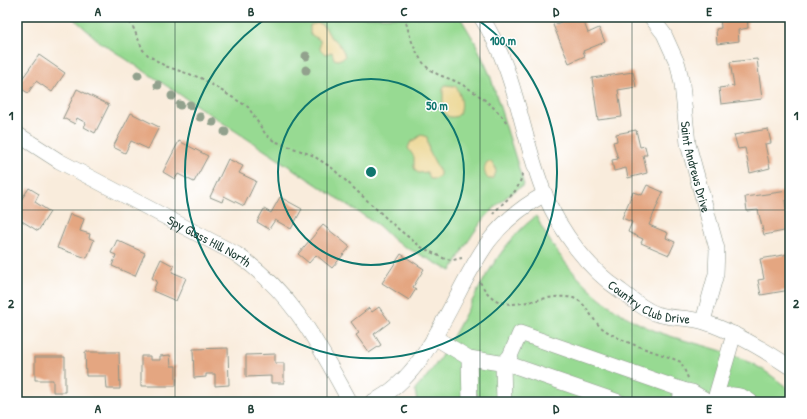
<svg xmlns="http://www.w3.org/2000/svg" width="807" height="419" viewBox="0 0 807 419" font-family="'Patrick Hand',sans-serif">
  <rect width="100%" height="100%" fill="#fff"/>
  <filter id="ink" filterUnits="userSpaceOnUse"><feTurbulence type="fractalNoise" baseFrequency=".025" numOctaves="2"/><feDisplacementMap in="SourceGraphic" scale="8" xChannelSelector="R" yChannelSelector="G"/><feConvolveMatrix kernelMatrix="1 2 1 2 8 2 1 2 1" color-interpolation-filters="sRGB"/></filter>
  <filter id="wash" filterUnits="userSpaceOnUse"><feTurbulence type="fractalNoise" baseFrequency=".012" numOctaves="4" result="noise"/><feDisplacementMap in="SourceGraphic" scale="16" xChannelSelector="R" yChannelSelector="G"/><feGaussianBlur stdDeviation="0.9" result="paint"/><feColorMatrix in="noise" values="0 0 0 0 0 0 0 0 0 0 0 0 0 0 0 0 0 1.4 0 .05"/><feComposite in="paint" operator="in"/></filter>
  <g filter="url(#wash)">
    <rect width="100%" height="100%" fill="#f9ecdc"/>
    <path fill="#97da92" stroke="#5b8c63" d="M72,17H460L475,42L490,75L524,185C487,207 471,235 451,271L396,242L378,225L100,42Z
      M536,216C562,269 607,315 664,334C693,344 726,349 753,364C767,371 778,381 790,390V402H417L415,390C465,338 478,261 536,216Z"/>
    <path fill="#eeda9e" stroke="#868c69" d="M319,23L325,27L331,38C337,40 344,49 345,57L338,60L334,59L332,52L325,54L320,49V40L310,34V25Z
      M445,85L455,86C463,94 467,123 447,116L443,111V89Z
      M421,135L427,137L429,151L440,172V175L436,179H430L427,172L418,173L414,168V157L408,148L410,143Z
      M487,162H491L495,166L496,173L492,179H488C484,174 483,168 487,162Z"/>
    <g id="blocks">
      <path fill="#e4a681" d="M559,17H582L588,33L599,28L605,42L583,51L585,56L569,63L553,25L561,22Z
        M720,17H747L748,28L738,30L739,41L717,44L716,29L721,28Z
        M39,55L65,73L52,92L36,81L28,93L17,86Z
        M757,59L762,99L721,104L719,88L734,86L730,62Z
        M633,72L636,87L618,90L622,117L598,120L592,78Z
        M77,89L109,105L95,133L84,127L86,123L77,118L75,124L63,118Z
        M131,113L159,127L148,149L131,141L125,153L113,147Z
        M768,129L771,143L765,144L770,168L750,173L745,148L738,149L734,135Z
        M636,130L640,147L645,146L647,155H643L647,173L628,178L626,168L614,171L612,160L618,159L613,142L617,141L616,134Z
        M179,141L208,156L194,182L178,174L175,179L163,172Z
        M228,159L243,166L239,173L256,181L244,206L224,196L222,202L210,197Z
        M647,185L663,192L649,225L668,233L666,238L675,242L669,255L641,243L643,239L628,232L632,222L622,218L633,192L642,195Z
        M29,188L39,194L35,202L50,212L38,231L17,218V206Z
        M788,191L790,200L785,201L789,230L764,235L758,210L747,211L745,197Z
        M280,197L302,209L291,229L275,220L269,229L257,222L264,209L271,213Z
        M70,214L84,219L80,231L90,234L89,238L94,240L87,258L57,248Z
        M323,225L350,247L332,268L316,255L309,263L298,254Z
        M117,240L145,253L135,276L112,266L116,255L111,253Z
        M401,254L424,269L413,287L416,289L409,300L382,283Z
        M789,254L790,290L761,295L758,280L764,279L760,259Z
        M161,259L174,266L172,272L186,278L176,301L153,291L157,281L152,278Z
        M379,307L390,322L374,334L381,345L369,353L356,335L359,333L351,322L369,308L372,312Z
        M228,348L229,385L215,386V374H206V377L194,378L193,349Z
        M85,352H119L120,389H107L106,376H86Z
        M275,354V363H284V383H271V376L246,377V355Z
        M170,355L171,366H176V386H141V356H150V360H160V356Z
        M35,357H65V392H53V380H35Z"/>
    </g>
  </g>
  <g filter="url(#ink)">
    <use href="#blocks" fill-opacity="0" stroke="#8c9488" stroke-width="1"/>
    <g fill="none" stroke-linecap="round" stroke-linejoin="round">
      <g stroke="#8c9488" stroke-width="16">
        <g id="minor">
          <path id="s1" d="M481,17C517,71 521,137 545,195C561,232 588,269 621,291C630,298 646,311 657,314C672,319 689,317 704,322C735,332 763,349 790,367"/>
          <path id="s2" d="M651,17L664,34L678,65L682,84L688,144L717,249L716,274L703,321"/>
          <path id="s3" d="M17,134L59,161L236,254C293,292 318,344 350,402"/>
          <path d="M434,337L469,358L512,365L619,402"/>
          <path d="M469,358L470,402"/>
          <path d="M372,402C431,375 453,289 489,241C504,221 523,206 545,194"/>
          <path d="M504,402L503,364L510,356L520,333L683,390"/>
          <path d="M679,402L683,390L692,392L709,402"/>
          <path d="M714,402L734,334"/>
          <path d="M716,402C727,392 740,393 751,402"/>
        </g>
      </g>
      <path stroke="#8c9488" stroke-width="2" stroke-dasharray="3 3" stroke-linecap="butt" d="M126,17L133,27L143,50L148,55L165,66L201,78L248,107L266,135L274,141L312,155L332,168L397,228L421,247L445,259L453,260L462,258
        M405,17C408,33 417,62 432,71C439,76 449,78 457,82C475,91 496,107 507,123
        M493,214C505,199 520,193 522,173
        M480,282C503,325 537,290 573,298C586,301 592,321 602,328C625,345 656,351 681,362L688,378"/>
      <use href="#minor" stroke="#fff" stroke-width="15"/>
    </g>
    <g fill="#92a18d">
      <circle cx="306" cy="56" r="4.5"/>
      <circle cx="306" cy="70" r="4.5"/>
      <circle cx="138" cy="75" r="4.5"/>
      <circle cx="158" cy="85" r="4.5"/>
      <circle cx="172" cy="96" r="4.5"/>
      <circle cx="180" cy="105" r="4.5"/>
      <circle cx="190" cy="105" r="4.5"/>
      <circle cx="200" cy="117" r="4.5"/>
      <circle cx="213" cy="122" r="4.5"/>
      <circle cx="225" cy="132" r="4.5"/>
    </g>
  </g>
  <path fill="none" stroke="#1f3d34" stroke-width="1" stroke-opacity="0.55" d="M175,17V402M327,17V402M480,17V402M632,17V402M17,210H790"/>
  <g fill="none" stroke="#0f766e" stroke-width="2">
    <circle cx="371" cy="172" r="93"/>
    <path d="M475 18A186 186 0 1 1 267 18"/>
  </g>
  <g text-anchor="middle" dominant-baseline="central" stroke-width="3" stroke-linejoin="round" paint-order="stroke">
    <g font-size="13" fill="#1f3d34" stroke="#fff">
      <text stroke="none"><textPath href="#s2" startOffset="159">Saint Andrews Drive</textPath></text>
      <text stroke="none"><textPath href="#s3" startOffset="220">Spy Glass Hill North</textPath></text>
      <text stroke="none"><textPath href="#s1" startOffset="345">Country Club Drive</textPath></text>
    </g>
  </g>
  <circle cx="371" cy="172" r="6" fill="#0f766e" stroke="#fff" stroke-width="2"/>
  <g font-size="12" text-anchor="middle" font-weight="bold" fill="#0f766e" stroke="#fff" stroke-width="3" stroke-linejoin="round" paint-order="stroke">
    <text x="503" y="45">100 m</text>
    <text x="437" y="110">50 m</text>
  </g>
  <rect width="807" height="419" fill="none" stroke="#fff" stroke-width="44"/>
  <rect x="22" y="22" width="763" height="375" fill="none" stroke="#1f3d34" stroke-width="1.5"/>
  <g font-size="13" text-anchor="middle" font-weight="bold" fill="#1f3d34">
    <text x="98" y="16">A</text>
    <text x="251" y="16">B</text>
    <text x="404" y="16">C</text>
    <text x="556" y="16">D</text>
    <text x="709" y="16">E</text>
    <text x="11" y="120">1</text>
    <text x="796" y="120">1</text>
    <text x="11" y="308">2</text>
    <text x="796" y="308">2</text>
    <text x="98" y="413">A</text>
    <text x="251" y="413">B</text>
    <text x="404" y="413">C</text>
    <text x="556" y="413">D</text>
    <text x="709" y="413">E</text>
  </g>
</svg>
